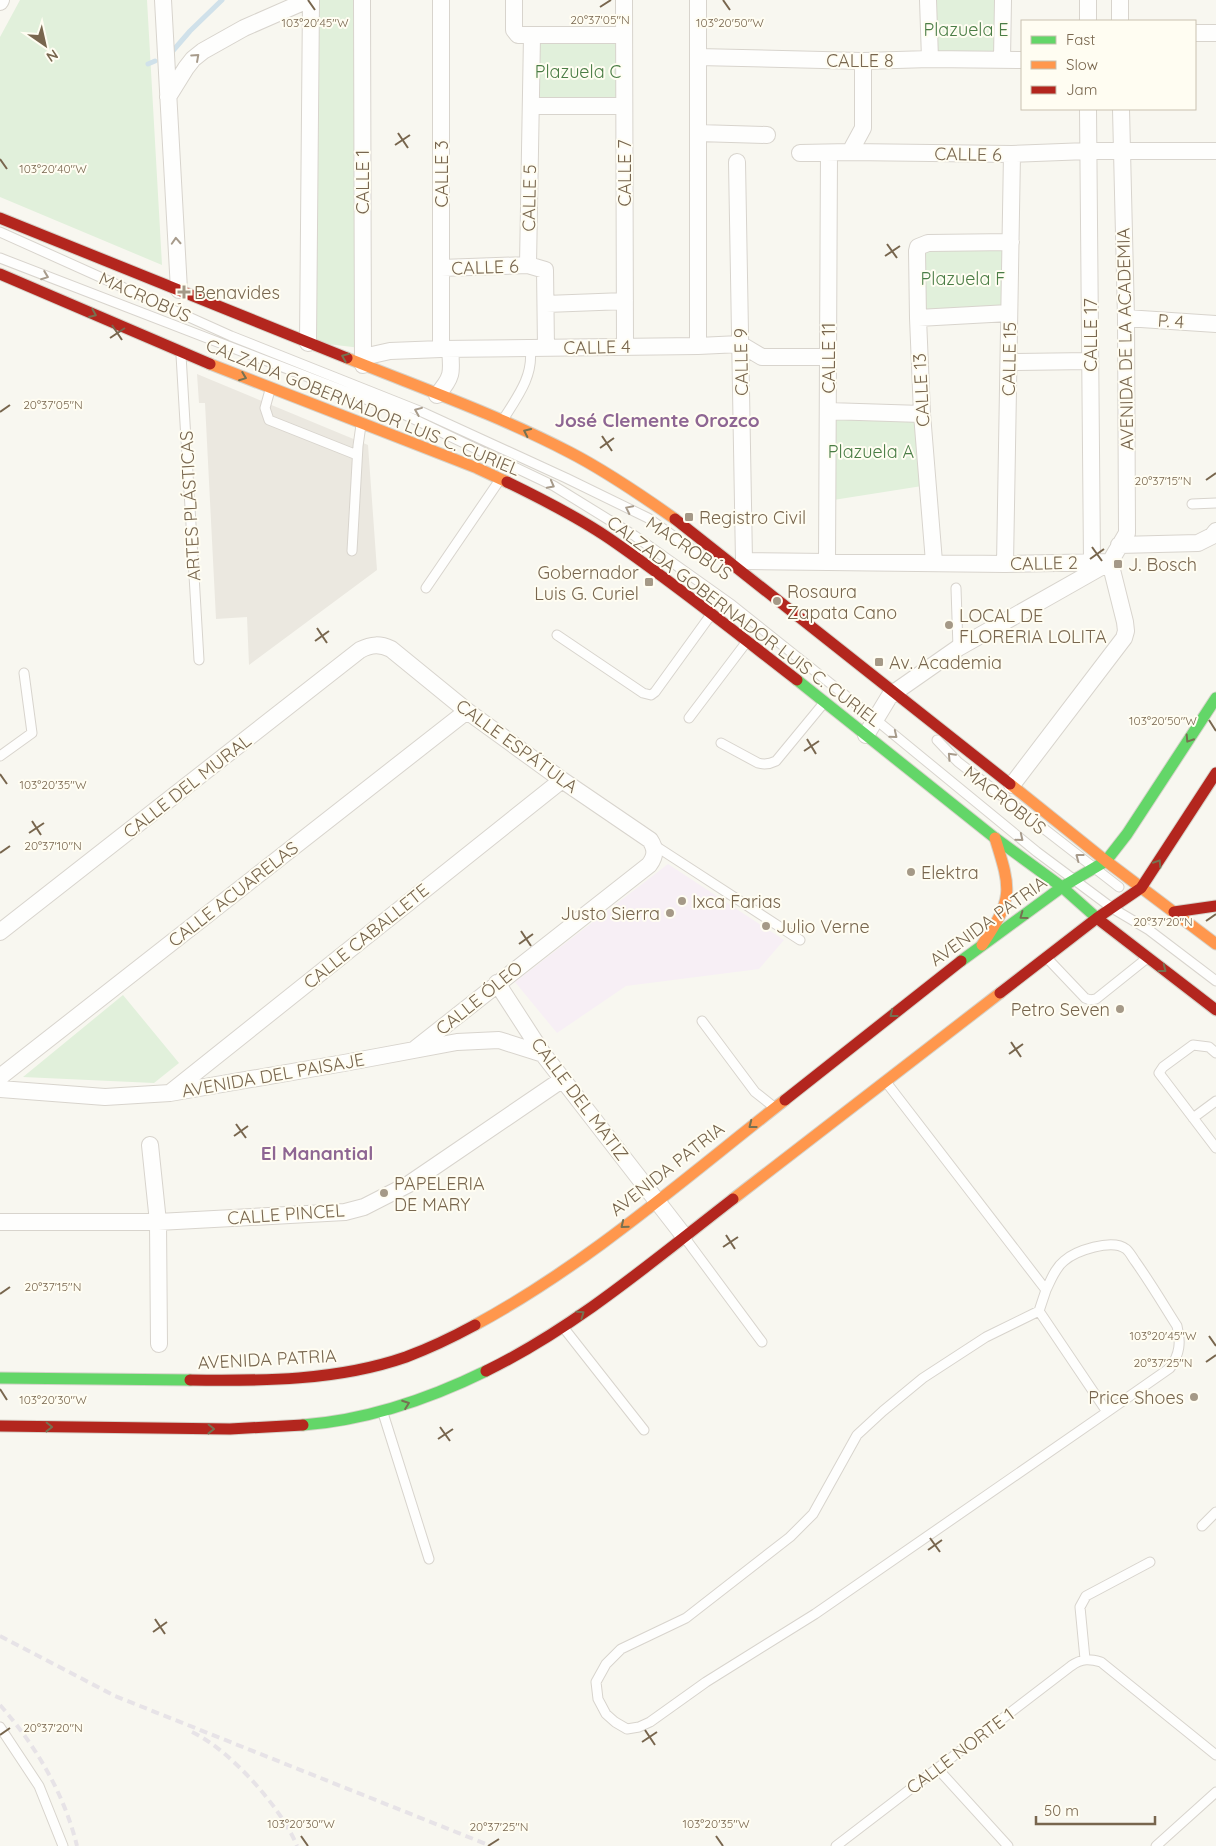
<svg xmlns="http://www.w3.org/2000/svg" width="1216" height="1846" viewBox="0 0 1216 1846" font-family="Quicksand,sans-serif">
  <rect width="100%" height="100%" fill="#f8f7f0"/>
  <path fill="#ebe8e0" d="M197,374L368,445L377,570L249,665L247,617L216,619L205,403H199Z"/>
  <path fill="#f7eff5" d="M668,864L784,940L759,969L626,986L557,1033L515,982Z"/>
  <path fill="#e1f0db" d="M20,0H147L162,265L0,197V37Z
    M315,0H360L361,348L310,342Z
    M928,0H1003L1002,59H930Z
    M624,35V106H531L532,36Z
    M1011,242L1009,313L918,318V247Z
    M917,408L922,486L827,501L828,411Z
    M123,995L179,1063L154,1083L23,1077Z"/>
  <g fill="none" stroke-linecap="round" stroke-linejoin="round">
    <path stroke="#d0e1ea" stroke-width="5" d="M171,53L190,31L222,0
      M148,64L155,61"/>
    <g stroke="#d8d4cd" stroke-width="11">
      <path id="lane" d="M0,232L231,336L422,412L566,478L648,518L707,560
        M0,258L399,412L554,486L635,536L732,605L875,719L1037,852L1112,908L1149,930L1216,981
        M181,355L199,660
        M270,390L265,408L269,420L357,455
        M504,418C518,396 534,375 530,348
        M1192,504L1216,503
        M352,551L358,446L361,425
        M426,588L499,481
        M956,588L958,648
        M557,635L643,693L651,695L655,692L710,616
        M689,718L745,644
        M937,740L958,762L1119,887
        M721,743L758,763C765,765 770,764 776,761L823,704
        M0,756L32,733L24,673
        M654,845L800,940
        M1046,957L1085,998L1090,1000L1096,999L1146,959
        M702,1021L755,1092L774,1107
        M1216,1053L1209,1047L1193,1045L1163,1067L1159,1073L1216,1148
        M886,1082L1046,1290L1039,1311L986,1337L923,1378L883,1411L857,1435L813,1514L790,1537L686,1618L621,1649L606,1664L596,1682L598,1699L606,1714L615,1722L627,1729L639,1727L650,1722L706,1682L815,1614L1107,1412L1039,1311
        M1193,1118L1216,1101
        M685,1238L762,1342
        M1046,1290C1051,1280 1055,1268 1064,1261C1075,1251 1112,1238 1126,1249C1129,1251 1132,1257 1135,1261C1150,1282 1163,1304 1177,1326C1181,1342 1180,1354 1170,1368L1107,1412
        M563,1327L644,1430
        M383,1413L429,1559
        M1202,1526L1216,1512
        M1085,1659L1080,1607L1086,1596L1150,1562
        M0,1727L39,1786L63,1846
        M937,1768L1008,1846
        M836,1846L1071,1666C1082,1658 1090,1659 1101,1662L1216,1755
        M1156,1846L1216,1792"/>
    </g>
    <g stroke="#d8d4cd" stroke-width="18">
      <path id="street" d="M163,0L179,290
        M362,0L363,365
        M514,0V30L518,35H624
        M624,0L625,347
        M928,0L930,59
        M1120,0V21
        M0,2L1,0
        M1088,21V0
        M1195,33H1216
        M532,36L528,265L545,270L546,348
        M698,57L863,61L930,59L1022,60
        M1002,59L1003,0
        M168,97L186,68L193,59L203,51L244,28L308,0
        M531,106H624
        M1088,109L1092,562
        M698,133L767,135
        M850,152L863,128V61
        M800,153L850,152L1012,154L1088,151H1216
        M737,162L744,561L1005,564L1110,562
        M441,268L528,265
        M546,304L625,301
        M918,318L1009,313
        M1126,318L1216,324
        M308,343L311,0
        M698,346V0
        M441,349V0
        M363,357L390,351L441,349L698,346L740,344L762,357H828
        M1009,362L1090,361
        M437,395C453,377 452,372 450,349
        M828,411L922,414
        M1119,545L1198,543L1212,536L1216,531
        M827,562L829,153
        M934,562L922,414L918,318L917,251L918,247L928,243L1011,242
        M1005,564L1012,154
        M866,735L889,697L895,692L958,648L1110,562L1127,533L1126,318L1121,109
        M1012,785L1124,638L1126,631L1125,622L1110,562
        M0,932L360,650C372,644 380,644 391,649L467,711L562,780L650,840C656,849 656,856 649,865L415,1049
        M497,983L543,1054L684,1236
        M0,1077L467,711
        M0,1089L105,1097L170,1093L344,1063L457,1042L499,1040L543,1054
        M171,1092L562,780
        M150,1145L158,1222L159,1344
        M0,1222H158L345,1212L364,1207L409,1184L563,1079"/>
    </g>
    <g stroke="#d6d3ca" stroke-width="13">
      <path id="fast" d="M797,680L995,838L1062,887L1098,919
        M961,961L1062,887L1106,861L1127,834L1216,698
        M0,1378L190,1380
        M303,1425C368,1420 429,1399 486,1371"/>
    </g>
    <g stroke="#d6d3ca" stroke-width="13">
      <path id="slow" d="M347,358C421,388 498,415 569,452C606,471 641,495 675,519
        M210,364L477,468L507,482
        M1010,784L1106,861L1216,944
        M982,945C1013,898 1012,892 995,838
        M733,1199L1000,993
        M475,1325C588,1264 685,1178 785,1100"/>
    </g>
    <g stroke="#d6d3ca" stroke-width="13">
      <path id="jam" d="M0,218L347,358
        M0,274L210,364
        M507,482C542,499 578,517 610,539C674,583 735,632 797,680
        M675,519L1010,784
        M1174,912L1216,906
        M1098,919L1216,1010
        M1000,993L1097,918L1141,888L1216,773
        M785,1100L961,961
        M486,1371C576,1327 654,1260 733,1199
        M190,1380C262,1381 337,1381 406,1357C430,1348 453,1337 475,1325
        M0,1426L230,1429L303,1425"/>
    </g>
    <use href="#lane" stroke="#fefefd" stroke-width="9"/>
    <use href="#street" stroke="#fefefd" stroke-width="16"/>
    <use href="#fast" stroke="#63d668" stroke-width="11"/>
    <use href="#slow" stroke="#ff974d" stroke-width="11"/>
    <use href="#jam" stroke="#b3261e" stroke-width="11"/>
    <path stroke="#e7e3e7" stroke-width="4" stroke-dasharray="8 5" stroke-linecap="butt" d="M0,1636L115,1696L491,1846
      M0,1705C36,1746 64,1793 77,1846
      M192,1732C229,1749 282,1808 297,1846"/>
  </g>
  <defs><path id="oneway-chevron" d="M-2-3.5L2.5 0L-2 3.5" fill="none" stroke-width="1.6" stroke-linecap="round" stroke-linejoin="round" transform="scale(1.25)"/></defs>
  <g stroke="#a79b8b">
    <use href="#oneway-chevron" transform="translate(196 57) rotate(-42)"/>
    <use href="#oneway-chevron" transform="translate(176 241) rotate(-93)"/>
    <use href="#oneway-chevron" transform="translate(45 276) rotate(21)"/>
    <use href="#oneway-chevron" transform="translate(418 411) rotate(-158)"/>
    <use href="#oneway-chevron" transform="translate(551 485) rotate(28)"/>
    <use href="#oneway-chevron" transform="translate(629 509) rotate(-154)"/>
    <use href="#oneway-chevron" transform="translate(894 735) rotate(39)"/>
    <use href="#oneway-chevron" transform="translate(951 756) rotate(-133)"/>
    <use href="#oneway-chevron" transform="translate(1020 838) rotate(39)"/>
    <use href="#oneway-chevron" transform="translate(1079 857) rotate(-143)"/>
  </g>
  <g stroke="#767151">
    <use href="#oneway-chevron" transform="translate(93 314) rotate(23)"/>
    <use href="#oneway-chevron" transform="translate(345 357) rotate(-158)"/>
    <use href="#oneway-chevron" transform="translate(243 377) rotate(21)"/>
    <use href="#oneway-chevron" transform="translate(527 432) rotate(-155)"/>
    <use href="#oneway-chevron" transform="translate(1189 739) rotate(123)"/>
    <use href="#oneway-chevron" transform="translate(1158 863) rotate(-57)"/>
    <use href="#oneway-chevron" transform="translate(1023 916) rotate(144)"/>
    <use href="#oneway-chevron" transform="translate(1163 969) rotate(38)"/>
    <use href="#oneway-chevron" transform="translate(893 1014) rotate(142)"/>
    <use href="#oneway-chevron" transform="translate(752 1125) rotate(142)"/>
    <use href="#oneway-chevron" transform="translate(624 1225) rotate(141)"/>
    <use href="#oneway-chevron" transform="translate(581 1314) rotate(-35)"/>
    <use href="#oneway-chevron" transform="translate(406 1404) rotate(-20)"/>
    <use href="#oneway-chevron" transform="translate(49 1427) rotate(1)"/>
    <use href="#oneway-chevron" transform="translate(211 1429) rotate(1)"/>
  </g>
  <path fill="none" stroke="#78664e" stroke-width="2" d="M308,0L315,10M723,0L730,10M600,7L611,0M398,133L408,148M395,145L410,135M0,159L7,169M887,244L897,258M885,256L900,246M112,325L122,340M110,338L125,328M0,412L10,405M602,436L612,451M600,448L614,438M1206,480L1216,473M1092,547L1102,561M1090,559L1104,549M317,628L327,643M315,641L329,631M1209,720L1216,731M807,739L816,754M804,751L819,741M0,774L7,784M32,821L41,835M29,833L44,823M0,853L10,846M1206,921L1216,914M521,931L531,946M519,944L533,934M1011,1042L1021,1057M1009,1054L1023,1044M236,1124L246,1138M234,1136L248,1126M726,1235L735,1249M723,1247L738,1237M0,1294L10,1287M1209,1336L1216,1346M1206,1362L1216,1355M0,1389L7,1400M440,1427L450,1441M438,1439L453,1429M930,1538L940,1552M928,1550L942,1540M155,1619L165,1634M153,1632L167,1622M645,1730L655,1745M0,1735L10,1728M642,1742L657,1732M301,1836L308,1846M716,1836L723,1846M488,1846L499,1839"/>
  <g fill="#a59987" stroke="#fffdf2" stroke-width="2">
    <path d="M181.5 284.5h5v5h5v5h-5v5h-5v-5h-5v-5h5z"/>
    <rect x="684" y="512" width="10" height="10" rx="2.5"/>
    <rect x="1113" y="559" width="10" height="10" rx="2.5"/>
    <rect x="644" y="577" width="10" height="10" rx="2.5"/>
    <circle cx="777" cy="601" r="5"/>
    <circle cx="949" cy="625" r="5"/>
    <rect x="874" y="657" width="10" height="10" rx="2.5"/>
    <circle cx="911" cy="872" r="5"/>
    <circle cx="682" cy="901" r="5"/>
    <circle cx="670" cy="913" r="5"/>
    <circle cx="766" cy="926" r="5"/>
    <circle cx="1120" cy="1009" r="5"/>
    <circle cx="384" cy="1193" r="5"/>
    <circle cx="1194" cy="1397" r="5"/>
  </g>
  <g text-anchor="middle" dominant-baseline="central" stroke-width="4" stroke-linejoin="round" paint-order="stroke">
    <g font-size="18" fill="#4a7d45" stroke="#fffdf2">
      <text x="966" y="29">Plazuela E</text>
      <text x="578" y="71">Plazuela C</text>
      <text x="963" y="278">Plazuela F</text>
      <text x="871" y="451">Plazuela A</text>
    </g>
    <g font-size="18" fill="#78664e" stroke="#fffdf2">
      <text x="860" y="60">CALLE 8</text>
      <text transform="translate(968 154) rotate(1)">CALLE 6</text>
      <text transform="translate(624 173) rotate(-90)">CALLE 7</text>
      <text transform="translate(441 174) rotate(-90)">CALLE 3</text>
      <text transform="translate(362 182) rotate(-90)">CALLE 1</text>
      <text transform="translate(529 198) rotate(-89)">CALLE 5</text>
      <text transform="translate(485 267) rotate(-2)">CALLE 6</text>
      <text transform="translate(145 297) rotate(24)">MACROBÚS</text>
      <text transform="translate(1171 321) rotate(4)">P. 4</text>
      <text transform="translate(1090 335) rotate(-90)">CALLE 17</text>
      <text transform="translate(1125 339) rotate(-91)">AVENIDA DE LA ACADEMIA</text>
      <text transform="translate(597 347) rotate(-1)">CALLE 4</text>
      <text transform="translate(828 358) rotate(-90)">CALLE 11</text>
      <text transform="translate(1009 359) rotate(-89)">CALLE 15</text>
      <text transform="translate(741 362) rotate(-91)">CALLE 9</text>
      <text transform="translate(921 390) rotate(-93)">CALLE 13</text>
      <text transform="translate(363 407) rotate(22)">CALZADA GOBERNADOR LUIS C. CURIEL</text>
      <text transform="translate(190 506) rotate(-93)">ARTES PLÁSTICAS</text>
      <text transform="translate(689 548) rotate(34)">MACROBÚS</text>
      <text transform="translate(1044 563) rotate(-1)">CALLE 2</text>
      <text transform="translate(744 621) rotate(37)">CALZADA GOBERNADOR LUIS C. CURIEL</text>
      <text transform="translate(517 746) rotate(36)">CALLE ESPÁTULA</text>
      <text transform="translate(187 786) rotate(-38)">CALLE DEL MURAL</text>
      <text transform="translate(1005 800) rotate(38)">MACROBÚS</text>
      <text transform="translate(233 894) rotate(-38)">CALLE ACUARELAS</text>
      <text transform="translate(988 921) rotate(-36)">AVENIDA PATRIA</text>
      <text transform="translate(366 936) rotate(-39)">CALLE CABALLETE</text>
      <text transform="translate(479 998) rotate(-39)">CALLE ÓLEO</text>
      <text transform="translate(273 1075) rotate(-10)">AVENIDA DEL PAISAJE</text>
      <text transform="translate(580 1099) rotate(53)">CALLE DEL MATIZ</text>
      <text transform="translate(667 1169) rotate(-38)">AVENIDA PATRIA</text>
      <text transform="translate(286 1214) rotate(-4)">CALLE PINCEL</text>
      <text transform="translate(267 1359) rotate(-3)">AVENIDA PATRIA</text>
      <text transform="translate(960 1751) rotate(-37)">CALLE NORTE 1</text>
    </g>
    <g font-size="18" fill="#78664e" stroke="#fffdf2" text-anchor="start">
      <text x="194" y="292">Benavides</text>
      <text x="699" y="517">Registro Civil</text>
      <text x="1128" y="564">J. Bosch</text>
      <text x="639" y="572" text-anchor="end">Gobernador<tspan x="639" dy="21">Luis G. Curiel</tspan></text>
      <text x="787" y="591">Rosaura<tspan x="787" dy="21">Zapata Cano</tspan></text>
      <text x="959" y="615">LOCAL DE<tspan x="959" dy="21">FLORERIA LOLITA</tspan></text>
      <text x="889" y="662">Av. Academia</text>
      <text x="921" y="872">Elektra</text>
      <text x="692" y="901">Ixca Farias</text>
      <text x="660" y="913" text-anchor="end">Justo Sierra</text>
      <text x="776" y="926">Julio Verne</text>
      <text x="1110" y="1009" text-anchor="end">Petro Seven</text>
      <text x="394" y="1183">PAPELERIA<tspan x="394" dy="21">DE MARY</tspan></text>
      <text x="1184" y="1397" text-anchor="end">Price Shoes</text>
    </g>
    <g font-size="19" font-weight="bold" fill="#8e6693" stroke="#fffdf2">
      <text x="657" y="420">José Clemente Orozco</text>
      <text x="317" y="1153">El Manantial</text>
    </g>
  </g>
  <g font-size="12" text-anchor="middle" fill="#78664e" stroke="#fffdf2" stroke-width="4" stroke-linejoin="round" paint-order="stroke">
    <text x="600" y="24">20°37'05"N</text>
    <text x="315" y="27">103°20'45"W</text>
    <text x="730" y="27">103°20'50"W</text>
    <text x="53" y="173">103°20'40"W</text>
    <text x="53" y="409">20°37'05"N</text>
    <text x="1163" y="485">20°37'15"N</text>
    <text x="1163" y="725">103°20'50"W</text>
    <text x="53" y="789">103°20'35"W</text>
    <text x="53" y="850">20°37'10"N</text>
    <text x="1163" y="926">20°37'20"N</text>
    <text x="53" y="1291">20°37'15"N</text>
    <text x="1163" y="1340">103°20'45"W</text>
    <text x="1163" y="1367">20°37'25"N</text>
    <text x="53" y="1404">103°20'30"W</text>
    <text x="53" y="1732">20°37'20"N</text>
    <text x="301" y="1828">103°20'30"W</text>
    <text x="716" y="1828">103°20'35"W</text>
    <text x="499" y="1831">20°37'25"N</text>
  </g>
  <rect x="1021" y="20" width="175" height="90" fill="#fffdf2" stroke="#c9c1b0"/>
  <rect x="1031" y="36" width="25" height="8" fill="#63d668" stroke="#c9c1b0"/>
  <text x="1066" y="45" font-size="15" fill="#78664e">Fast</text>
  <rect x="1031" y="61" width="25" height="8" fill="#ff974d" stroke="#c9c1b0"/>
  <text x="1066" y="70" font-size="15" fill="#78664e">Slow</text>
  <rect x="1031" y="86" width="25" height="8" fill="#b3261e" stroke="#c9c1b0"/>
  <text x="1066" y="95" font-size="15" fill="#78664e">Jam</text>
  <g transform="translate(45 45) rotate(146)" stroke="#fffdf2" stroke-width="4" paint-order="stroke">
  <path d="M0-4L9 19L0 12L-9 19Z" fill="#78664e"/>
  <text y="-8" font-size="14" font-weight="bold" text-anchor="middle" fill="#78664e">N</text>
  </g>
  <path d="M1036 1816v8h119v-8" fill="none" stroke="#78664e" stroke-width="2.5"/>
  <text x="1044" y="1816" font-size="15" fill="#78664e" stroke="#fffdf2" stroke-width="4" paint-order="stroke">50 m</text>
</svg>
